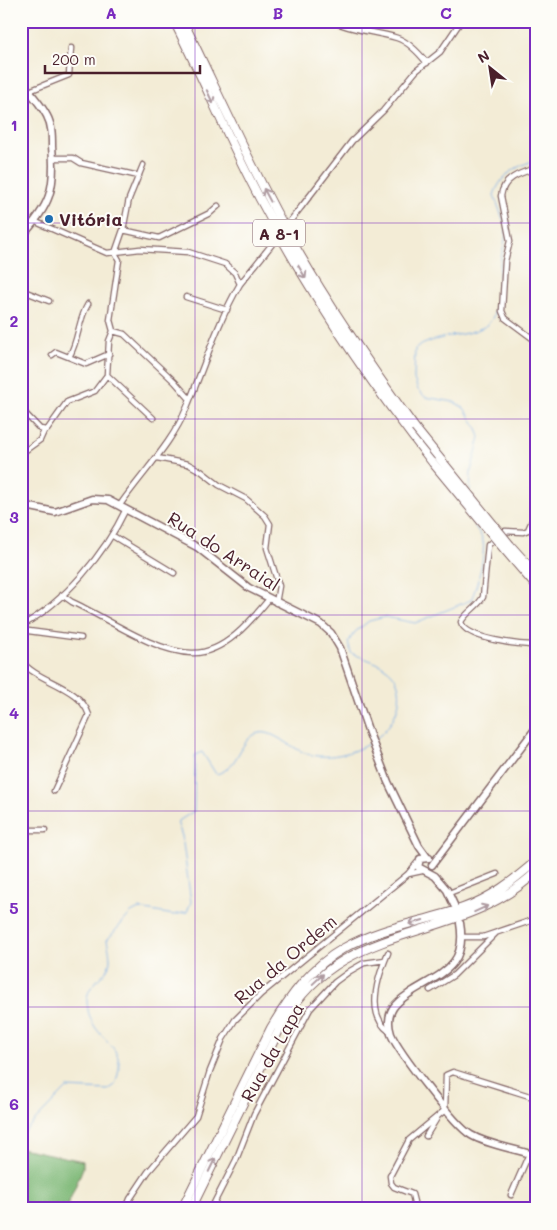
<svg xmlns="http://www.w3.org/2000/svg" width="557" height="1230" viewBox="0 0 557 1230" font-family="Mali,sans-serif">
  <rect width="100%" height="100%" fill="#fdfcf7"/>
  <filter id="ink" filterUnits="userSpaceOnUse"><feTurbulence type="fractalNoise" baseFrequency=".02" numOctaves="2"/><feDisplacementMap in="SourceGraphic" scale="10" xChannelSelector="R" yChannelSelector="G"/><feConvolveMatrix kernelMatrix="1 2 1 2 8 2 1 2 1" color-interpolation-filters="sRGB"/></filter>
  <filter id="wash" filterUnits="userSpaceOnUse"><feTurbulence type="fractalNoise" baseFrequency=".0096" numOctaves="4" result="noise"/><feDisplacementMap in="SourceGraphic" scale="20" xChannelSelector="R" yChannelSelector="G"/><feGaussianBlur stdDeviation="1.12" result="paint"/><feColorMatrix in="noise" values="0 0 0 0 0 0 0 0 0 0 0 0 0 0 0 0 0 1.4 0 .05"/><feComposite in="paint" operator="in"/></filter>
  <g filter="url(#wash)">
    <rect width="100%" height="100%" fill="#f3ecd6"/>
    <path fill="#7db876" stroke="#646c50" d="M21,1148L83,1161V1168L66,1209H21Z"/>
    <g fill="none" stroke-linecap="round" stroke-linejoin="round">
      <path stroke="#7aade7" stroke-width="1" d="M504,222L494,195C501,175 516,166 536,160
        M470,490L471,471L480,437L476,426L464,408L454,402L425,397L418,390L414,379L415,349C436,334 462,338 484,327C502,318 497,275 501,258C503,247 506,240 506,228
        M375,739C398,724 412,684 384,667C375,661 362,658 351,653L348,642L355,632L369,621L385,617L415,623L471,600C477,587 486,554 483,541C480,530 469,523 470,512
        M21,1135L67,1088L108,1090L115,1085C117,1078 120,1069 119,1062C115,1038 89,1036 87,1002C86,981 110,977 110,959C110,953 108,946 107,940L131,913L139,909L174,915L187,912L191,902L182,836L177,822L194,811L195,755L202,752L216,774C240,769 239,737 259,733C268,731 276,737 284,741C292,746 302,753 311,755C332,759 353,753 370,743"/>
    </g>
  </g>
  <g filter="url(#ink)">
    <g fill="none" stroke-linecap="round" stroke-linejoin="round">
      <g stroke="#856767" stroke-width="7">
        <path id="street" d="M332,21C353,31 375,31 397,38C409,42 419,53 427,63
          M21,120L29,91L69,75L71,48
          M53,158H73L81,163L139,176
          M536,168C520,173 503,178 501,196L510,241L505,261L502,311L505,318L536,341
          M302,206L352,141L383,111L416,71L440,52L461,21
          M36,222L107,253L140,249L188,252L225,264L235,273L240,284C217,323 204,367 187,407C172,444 142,473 120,505
          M123,230L159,238L210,213L218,206
          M240,284L265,253
          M21,290L49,301
          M186,297L227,310
          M113,331L110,320L119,260L115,253L123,230L129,199L143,165
          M52,355L56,352L86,364L109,354
          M69,357C79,340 78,320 88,304
          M107,375L153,418
          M21,409L40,429L47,430L67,402L95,391L107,375L109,341L113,331L124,334L175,382L189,398
          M26,450L40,440L44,431
          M157,458L188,464L201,471L219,485L246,499L265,516L270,524L267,548L279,586L276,603
          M536,512L528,530L523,532L505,531L488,545L483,597C478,607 466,612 461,622C465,639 520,645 536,645
          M113,536L174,573
          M62,595L72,602C107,618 154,652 192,653C224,654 251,621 269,599
          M21,626C65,602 105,553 126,509
          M21,630L81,638
          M21,661C39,683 79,685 89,715L54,791
          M21,830H45
          M408,874L422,871
          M449,893L497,874
          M463,937H483L536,919
          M388,953C378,976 365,1015 390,1032
          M430,990L454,975L497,932
          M426,1136L437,1118
          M511,1195L529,1154
          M126,1209L130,1199L148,1172L196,1116L210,1071L223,1039L235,1020L261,994L408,874L417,863
          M211,1209L236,1160L254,1114L310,1009L335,982L350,971L364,963L385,960
          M412,1209L414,1202L412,1194L394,1187L391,1183L390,1176L409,1140L445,1110L446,1075L453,1072L536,1098"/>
      </g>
      <g stroke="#856767" stroke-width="9">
        <path id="secondary" d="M21,82C30,92 41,104 47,116C52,125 52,136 52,146C56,189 50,206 21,237
          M21,505L55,512L92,499L108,500L197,547L249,588L321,624L331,633L340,648L369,733L388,782L419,846L427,857
          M429,858L420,859L418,867L435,876L447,890L454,905
          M432,865L536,728
          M460,923C467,965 444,972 413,991C406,996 398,1000 393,1008C388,1016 388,1025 391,1034C398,1051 455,1126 471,1135C490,1146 515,1148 536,1156"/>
      </g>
      <g stroke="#856767" stroke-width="10">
        <path id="highway" d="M174,21C204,80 229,141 260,199C309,292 368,380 433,463
          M183,21C220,97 254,174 296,248C331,310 373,370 415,428
          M510,545L536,574
          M505,550L536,586
          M182,1209L271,1028C290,996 311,967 344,948C381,927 424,922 463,908C491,898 513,881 536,861
          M191,1209L282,1024C343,915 455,948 536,872"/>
      </g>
      <use href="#street" stroke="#fff" stroke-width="4.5"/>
      <use href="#secondary" stroke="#fff" stroke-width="6"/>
      <use href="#highway" stroke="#fff" stroke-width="8"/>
      <g stroke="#856767" stroke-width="7" stroke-linecap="butt">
        <path id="street-bridge" d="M265,253L302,206"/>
      </g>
      <g stroke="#856767" stroke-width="10" stroke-linecap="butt">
        <path id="highway-bridge" d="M415,428L510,545
          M433,463L505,550"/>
      </g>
      <use href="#street-bridge" stroke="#fff" stroke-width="4.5"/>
      <use href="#highway-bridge" stroke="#fff" stroke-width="8"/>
    </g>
    <defs><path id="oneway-shaft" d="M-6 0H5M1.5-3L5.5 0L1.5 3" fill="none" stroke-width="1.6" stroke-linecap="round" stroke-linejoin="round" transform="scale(1.25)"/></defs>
    <g stroke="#ae9aa0">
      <use href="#oneway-shaft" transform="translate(210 97) rotate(65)"/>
      <use href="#oneway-shaft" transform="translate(267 195) rotate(-118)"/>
      <use href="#oneway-shaft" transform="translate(302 272) rotate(59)"/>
      <use href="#oneway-shaft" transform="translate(481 909) rotate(-25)"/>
      <use href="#oneway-shaft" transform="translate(416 922) rotate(164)"/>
      <use href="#oneway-shaft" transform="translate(318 979) rotate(-43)"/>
      <use href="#oneway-shaft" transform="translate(212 1165) rotate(-64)"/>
    </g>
  </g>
  <path fill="none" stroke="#7b2cbf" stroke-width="1" stroke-opacity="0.55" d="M195,21V1209M362,21V1209M21,223H536M21,419H536M21,615H536M21,811H536M21,1007H536"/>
  <circle fill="#1f6fb2" stroke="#fdfcf7" stroke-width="2" cx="49" cy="219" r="5"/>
  <g text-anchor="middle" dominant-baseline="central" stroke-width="4" stroke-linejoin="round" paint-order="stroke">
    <rect fill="#fdfcf7" stroke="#806168" stroke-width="1" x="253" y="219.5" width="52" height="27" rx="4"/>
    <g font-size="16" font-weight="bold" fill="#4a1f2b">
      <text x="279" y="233">A 8-1</text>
    </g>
    <g font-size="18" font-weight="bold" fill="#4a1f2b" stroke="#fdfcf7" text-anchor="start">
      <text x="59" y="219">Vitória</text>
    </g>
    <g font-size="18" fill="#4a1f2b" stroke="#fdfcf7">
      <text transform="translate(224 551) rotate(33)">Rua do Arraial</text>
      <text transform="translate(285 959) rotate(-40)">Rua da Ordem</text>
      <text transform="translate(272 1052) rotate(-61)">Rua da Lapa</text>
    </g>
  </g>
  <rect width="557" height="1230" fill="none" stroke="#fdfcf7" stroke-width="55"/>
  <g transform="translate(490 68) rotate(330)" stroke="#fdfcf7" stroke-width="4" paint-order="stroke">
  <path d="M0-4L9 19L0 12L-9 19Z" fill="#4a1f2b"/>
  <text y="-8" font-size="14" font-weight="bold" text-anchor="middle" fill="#4a1f2b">N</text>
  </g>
  <path d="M45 65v8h155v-8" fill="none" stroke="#4a1f2b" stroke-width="2.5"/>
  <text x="52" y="65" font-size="15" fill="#4a1f2b" stroke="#fdfcf7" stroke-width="4" paint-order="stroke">200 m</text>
  <rect x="28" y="28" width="502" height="1174" fill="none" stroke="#7b2cbf" stroke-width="2"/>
  <g font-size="16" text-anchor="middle" font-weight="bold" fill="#7b2cbf">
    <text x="111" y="19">A</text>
    <text x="278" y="19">B</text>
    <text x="446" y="19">C</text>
    <text x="14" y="131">1</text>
    <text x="14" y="327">2</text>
    <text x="14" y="523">3</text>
    <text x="14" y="719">4</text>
    <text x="14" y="914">5</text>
    <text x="14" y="1110">6</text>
  </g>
</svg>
